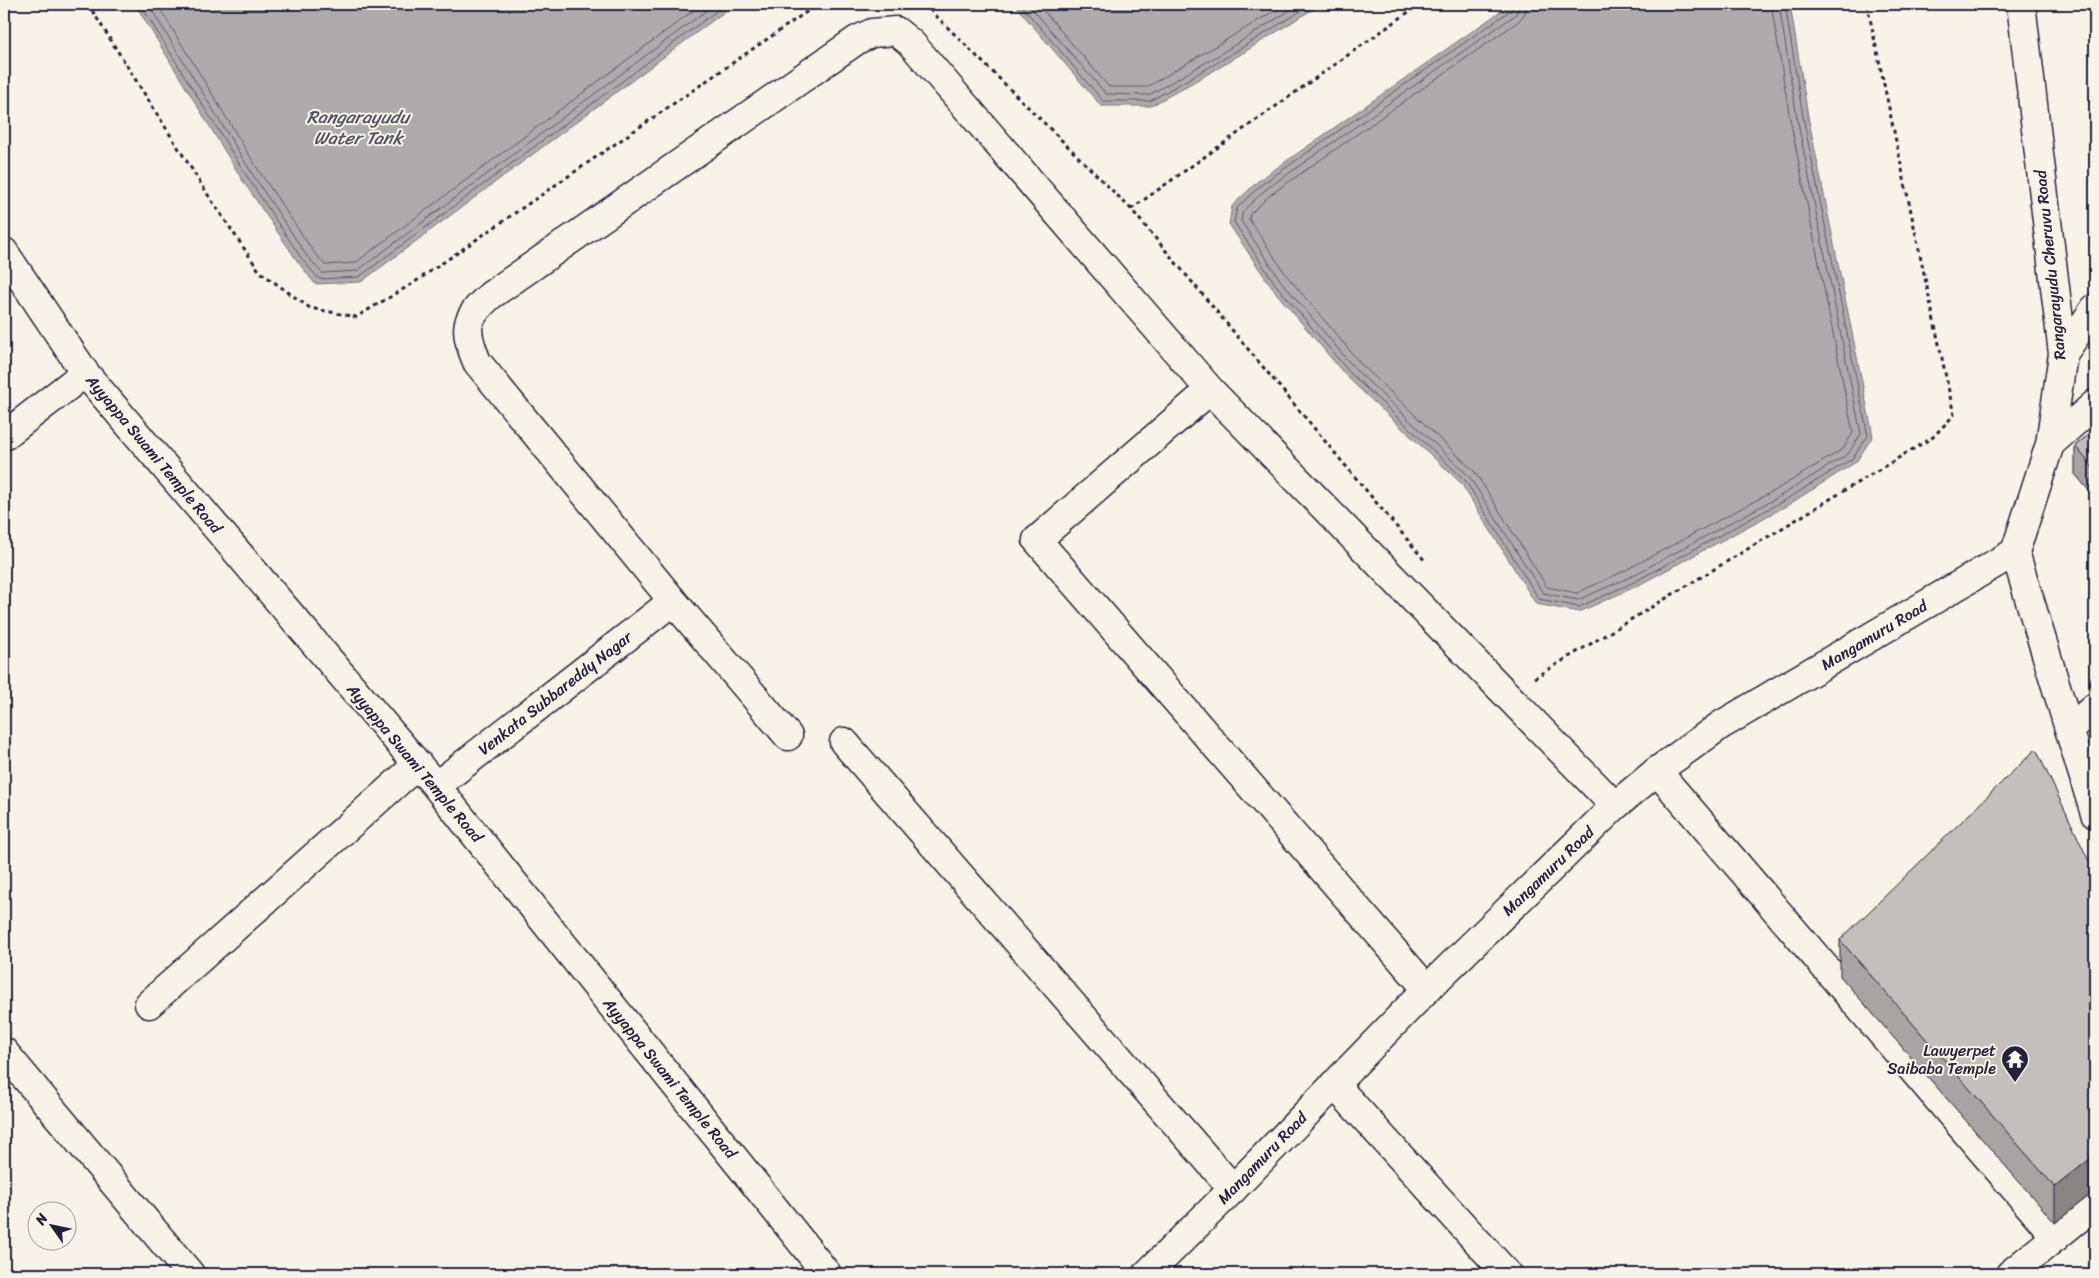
<svg xmlns="http://www.w3.org/2000/svg" width="2099" height="1278" viewBox="0 0 2099 1278" font-family="Sriracha,sans-serif">
  <rect width="100%" height="100%" fill="#f7f3e8"/>
  <filter id="ink" filterUnits="userSpaceOnUse"><feTurbulence type="fractalNoise" baseFrequency=".02" numOctaves="2"/><feDisplacementMap in="SourceGraphic" scale="10" xChannelSelector="R" yChannelSelector="G"/><feConvolveMatrix kernelMatrix="1 2 1 2 8 2 1 2 1" color-interpolation-filters="sRGB"/></filter>
  <g filter="url(#ink)">
    <path fill="#aeabad" stroke="#76747f" d="M135,4H735L361,282L315,284L298,262L243,181Z
      M1014,4H1321L1222,66L1151,106H1101Z
      M1511,4H1790L1808,116L1873,436L1856,462L1788,505L1635,587L1579,612L1536,604L1461,483L1347,377L1272,288L1229,224L1232,206L1258,181Z"/>
    <g fill="none" stroke-linecap="round" stroke-linejoin="round">
      <path stroke="#5a5969" stroke-width="1" d="M140,4L248,178L302,259L319,279L359,277L726,4
        M148,4L253,175L307,256L322,273L357,271L715,4
        M157,4L259,171L313,251L325,265L355,263L702,4
        M1020,4L1103,101H1150L1220,61L1312,4
        M1028,4L1106,94L1149,95L1217,56L1300,4
        M1038,4L1109,87H1147L1286,4
        M1513,4L1511,10L1261,185L1237,208L1234,222L1276,285L1351,374L1465,480L1539,599L1579,607L1632,583L1785,500L1852,459L1868,436L1803,117L1785,4
        M1519,4L1518,10L1515,15L1265,190L1243,211L1241,221L1281,281L1355,369L1469,476L1543,593L1578,600L1630,577L1782,495L1848,454L1861,434L1797,118L1779,4
        M1527,4L1525,13L1519,21L1270,195L1250,214L1249,219L1287,276L1361,364L1475,472L1547,587L1577,593L1626,570L1779,488L1843,449L1853,433L1790,119L1771,4"/>
      <g stroke="#22223b" stroke-width="31">
        <path id="minor" d="M2021,4L2063,354L2050,444L2015,552L2095,814
          M4,252L85,373L436,786L827,1274
          M2063,354L2095,308
          M1210,390L1037,540L1427,989
          M4,436L85,373
          M2050,444L2095,404
          M2070,729L2095,707
          M788,736L673,601L477,362C463,328 464,319 491,295L857,40L872,33L896,31L911,43L1210,390L1615,806
          M844,742L1233,1189
          M1657,771L2056,1237
          M436,786L673,601
          M149,1004L418,764
          M4,1052L190,1274
          M1334,1084L1507,1274
          M2010,1274L2095,1205"/>
      </g>
      <g stroke="#22223b" stroke-width="31">
        <path id="major" d="M1147,1274L1233,1189L1427,989L1615,806L1657,771L1721,725L2015,552"/>
      </g>
      <path stroke="#22223b" stroke-width="3" stroke-dasharray="4 4" stroke-linecap="butt" d="M88,4L208,195L260,272L310,308L356,317L412,284L818,4
        M924,4L1131,209L1426,562
        M1131,209L1420,4
        M1534,678L1933,437L1954,415L1867,4"/>
      <use href="#minor" stroke="#f7f3e8" stroke-width="28"/>
      <use href="#major" stroke="#f7f3e8" stroke-width="28"/>
    </g>
    <path fill="#a7a4a3" stroke="#22223b" d="M2095,429V498L2075,474V446Z
      M2095,874V1191L2055,1223L1840,976V940Z"/>
    <path fill="#888684" stroke="#22223b" d="M2095,1155V1191L2055,1223V1187Z"/>
    <path fill="#c2bfbd" stroke="#22223b" d="M2095,429V470L2075,446Z
      M2036,749L2095,874V1155L2055,1187L1840,940Z"/>
  </g>
  <defs>
    <g id="temple-pin" transform="scale(1.4375)"><path d="M0 17L-7.5 6A9.5 9.5 0 1 1 7.5 6Z" fill="#22223b" stroke="#f7f3e8"/><path d="M0-6L5-2H3V0L6.5 2.5H4V6H1.5V3h-3V6H-4V2.5H-6.5L-3 0V-2H-5Z" fill="#fff"/></g>
  </defs>
  <g fill-rule="evenodd">
    <use href="#temple-pin" x="2015" y="1059"/>
  </g>
  <g text-anchor="middle" dominant-baseline="central" stroke-width="4" stroke-linejoin="round" paint-order="stroke">
    <g font-size="16" fill="#22223b" stroke="#f7f3e8">
      <text transform="translate(2050 265) rotate(-96)">Rangarayudu Cheruvu Road</text>
      <text transform="translate(154 454) rotate(50)">Ayyappa Swami Temple Road</text>
      <text transform="translate(1874 635) rotate(-31)">Mangamuru Road</text>
      <text transform="translate(555 693) rotate(-38)">Venkata Subbareddy Nagar</text>
      <text transform="translate(415 763) rotate(50)">Ayyappa Swami Temple Road</text>
      <text transform="translate(1548 871) rotate(-44)">Mangamuru Road</text>
      <text transform="translate(670 1078) rotate(51)">Ayyappa Swami Temple Road</text>
      <text transform="translate(1262 1158) rotate(-46)">Mangamuru Road</text>
    </g>
    <g font-size="16" fill="#22223b" stroke="#f7f3e8" text-anchor="end">
      <text x="1996" y="1050">Lawyerpet<tspan x="1996" dy="18">Saibaba Temple</tspan></text>
    </g>
    <g font-size="18" font-style="italic" fill="#535263" stroke="#f7f3e8">
      <text x="358" y="117">Rangarayudu<tspan x="358" dy="21">Water Tank</tspan></text>
    </g>
  </g>
  <rect width="2099" height="1278" fill="none" stroke="#f7f3e8" stroke-width="20"/>
  <rect x="10" y="10" width="2079" height="1258" fill="none" stroke="#22223b" stroke-width="2" filter="url(#ink)"/>
  <g transform="translate(52 1226) rotate(303)"><circle r="24" fill="#f7f3e8" stroke="#a29fa3"/>
  <path d="M0-4L9 19L0 12L-9 19Z" fill="#22223b"/>
  <text y="-8" font-size="14" font-weight="bold" text-anchor="middle" fill="#22223b">N</text>
  </g>
</svg>
